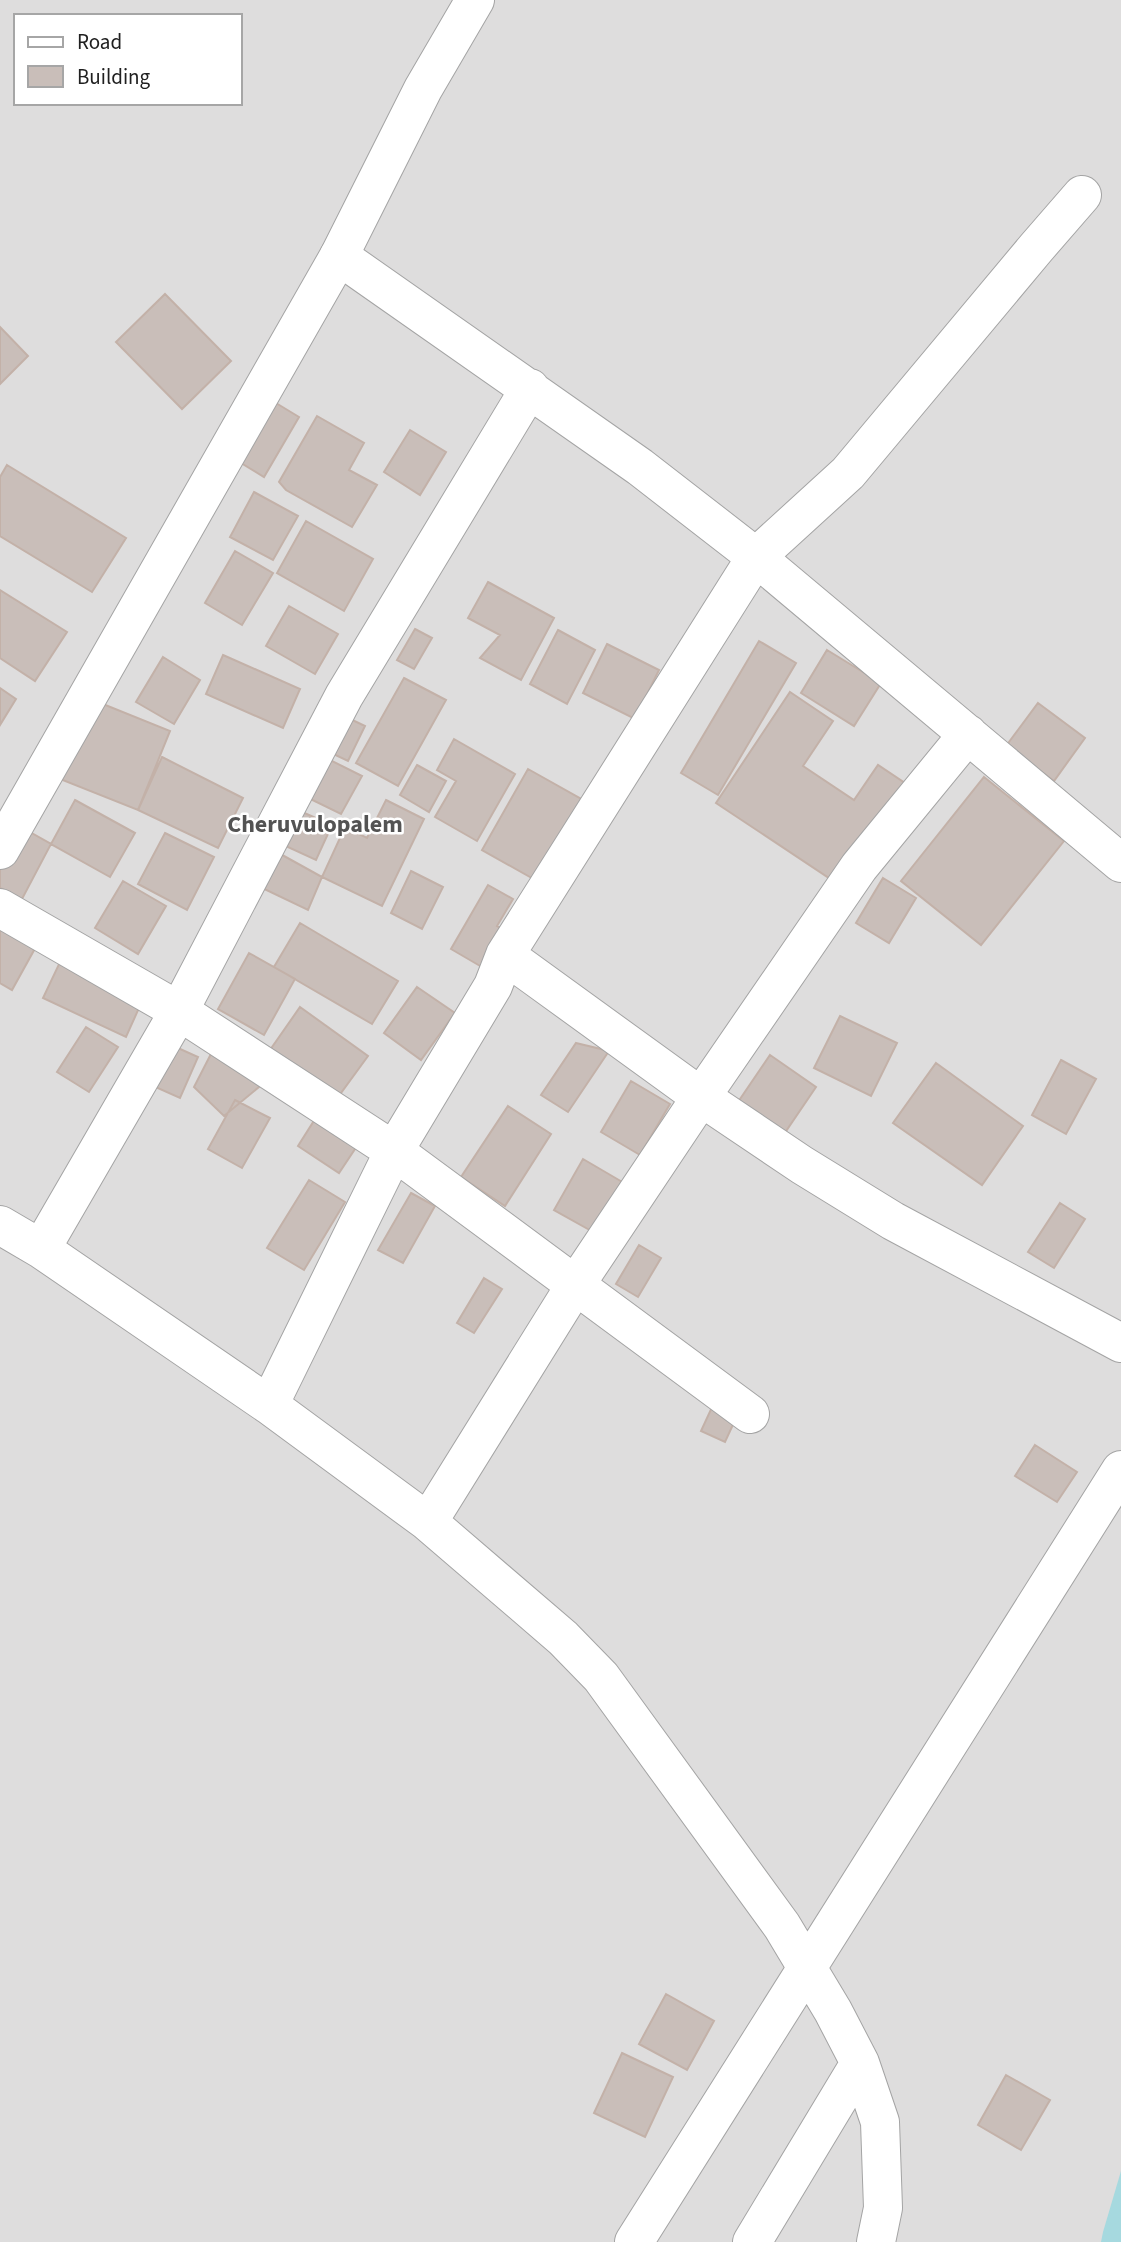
<svg xmlns="http://www.w3.org/2000/svg" width="1121" height="2242" viewBox="0 0 1121 2242" font-family="'Source Sans 3',sans-serif">
  <rect width="100%" height="100%" fill="#f1ece6"/>
  <path fill="#dedddd" fill-rule="evenodd" d="M0,0H1121V2242H0ZM16,16H240V103H16Z"/>
  <path fill="#a6d9df" d="M1121,2171V2242H1101L1103,2232Z"/>
  <path fill="#c9beb9" stroke="#c3b1a8" stroke-width="2" d="M165,294L231,361L182,409L116,342Z
    M0,327L28,356L0,384Z
    M271,400L299,417L264,477L236,460Z
    M317,416L364,443L349,470L377,485L352,527L286,490L279,482Z
    M410,430L446,452L420,495L384,472Z
    M7,465L126,538L92,592L0,536V477Z
    M254,492L298,516L273,560L230,537Z
    M306,521L373,559L344,611L277,573Z
    M235,551L273,573L242,625L205,603Z
    M488,582L554,618L521,680L480,658L500,635L468,618Z
    M0,590L67,632L35,681L0,658Z
    M289,606L338,634L315,674L266,646Z
    M415,629L432,638L414,669L397,660Z
    M558,630L595,650L567,704L530,684Z
    M759,641L796,663L718,795L681,773Z
    M607,644L659,670L635,719L583,693Z
    M827,650L881,683L854,726L801,693Z
    M223,655L300,689L283,728L206,694Z
    M163,657L200,680L174,724L136,702Z
    M404,678L446,700L398,786L356,763Z
    M0,688L16,699L0,725Z
    M790,692L833,721L803,766L854,800L878,765L911,787L844,888L716,803Z
    M88,698L170,731L138,810L55,777Z
    M1038,703L1085,738L1054,781L1006,746Z
    M344,716L365,726L348,761L327,751Z
    M454,739L515,774L477,841L435,817L456,781L437,770Z
    M314,752L362,776L341,814L294,791Z
    M162,757L243,798L218,848L138,810Z
    M417,765L446,781L429,812L400,795Z
    M528,769L583,800L537,881L482,850Z
    M984,777L1064,841L981,945L901,881Z
    M75,800L135,833L110,877L51,844Z
    M386,800L424,819L382,906L322,877L345,827L367,838Z
    M293,808L332,825L316,860L277,842Z
    M21,827L51,844L22,899L0,888V867Z
    M165,833L214,857L187,910L138,884Z
    M275,851L322,877L308,910L258,886Z
    M411,871L443,887L422,929L391,913Z
    M883,878L916,898L889,943L856,923Z
    M123,881L166,906L138,954L95,928Z
    M488,885L513,899L497,926L509,932L487,970L451,949Z
    M0,921L38,943L12,990L0,983Z
    M300,923L398,981L372,1024L274,967Z
    M249,953L295,979L264,1035L218,1009Z
    M61,960L143,999L126,1037L43,998Z
    M417,987L455,1013L421,1060L384,1033Z
    M300,1007L368,1056L338,1097L270,1050Z
    M840,1016L897,1043L871,1096L814,1068Z
    M86,1027L118,1047L89,1092L57,1072Z
    M576,1043L609,1051L568,1112L541,1095Z
    M169,1044L198,1057L180,1098L151,1085Z
    M212,1052L265,1082L224,1116L194,1087Z
    M770,1055L816,1087L782,1137L736,1105Z
    M1061,1060L1096,1079L1066,1134L1032,1115Z
    M936,1063L1023,1126L982,1185L893,1123Z
    M631,1081L670,1104L640,1155L601,1132Z
    M235,1100L270,1118L242,1168L208,1149Z
    M508,1106L551,1134L505,1206L461,1177Z
    M317,1116L359,1143L339,1173L298,1146Z
    M583,1159L624,1183L595,1233L554,1210Z
    M309,1180L345,1202L304,1270L267,1248Z
    M411,1193L435,1206L403,1263L378,1250Z
    M1060,1203L1085,1219L1054,1268L1028,1252Z
    M639,1245L661,1258L638,1297L616,1284Z
    M484,1278L502,1289L474,1333L457,1323Z
    M713,1405L737,1416L725,1442L701,1431Z
    M1035,1445L1077,1472L1057,1502L1015,1476Z
    M666,1994L714,2021L687,2070L639,2044Z
    M622,2053L673,2077L645,2137L594,2113Z
    M1006,2075L1050,2100L1021,2150L978,2125Z"/>
  <g fill="none" stroke-linecap="round" stroke-linejoin="round">
    <g stroke="#a4a4a4" stroke-width="40">
      <path id="minor" d="M339,256L640,467L756,557L1121,863
        M0,908L179,1011L394,1151L750,1414
        M505,955L701,1097L802,1165L893,1221L1121,1343
        M0,1225L41,1249L269,1405L428,1522L563,1638L601,1677L782,1926L833,2011L860,2063L880,2122L883,2208L876,2242
        M41,1249L179,1011L344,696L530,388
        M269,1405L394,1151L493,986L505,955L756,557L848,473L1036,248L1082,195
        M428,1522L576,1284L701,1097L859,867L968,734
        M634,2242L1121,1470
        M752,2242L860,2063"/>
    </g>
    <g stroke="#a4a4a4" stroke-width="40">
      <path id="tertiary" d="M0,850L339,256L423,89L475,0"/>
    </g>
    <use href="#minor" stroke="#fff" stroke-width="38"/>
    <use href="#tertiary" stroke="#fff" stroke-width="38"/>
  </g>
  <g text-anchor="middle" dominant-baseline="central" stroke-width="5" stroke-linejoin="round" paint-order="stroke">
    <g font-size="24" font-weight="bold" fill="#535353" stroke="#fff">
      <text x="315" y="824">Cheruvulopalem</text>
    </g>
  </g>
  <rect x="14" y="14" width="228" height="91" fill="#ffffff" stroke="#a6a6a6" stroke-width="2"/>
  <rect x="28" y="37" width="35" height="10" fill="#ffffff" stroke="#a6a6a6" stroke-width="2"/>
  <text x="77" y="49" font-size="21" fill="#202020">Road</text>
  <rect x="28" y="66" width="35" height="21" fill="#c9beb9" stroke="#a6a6a6" stroke-width="2"/>
  <text x="77" y="84" font-size="21" fill="#202020">Building</text>
</svg>
